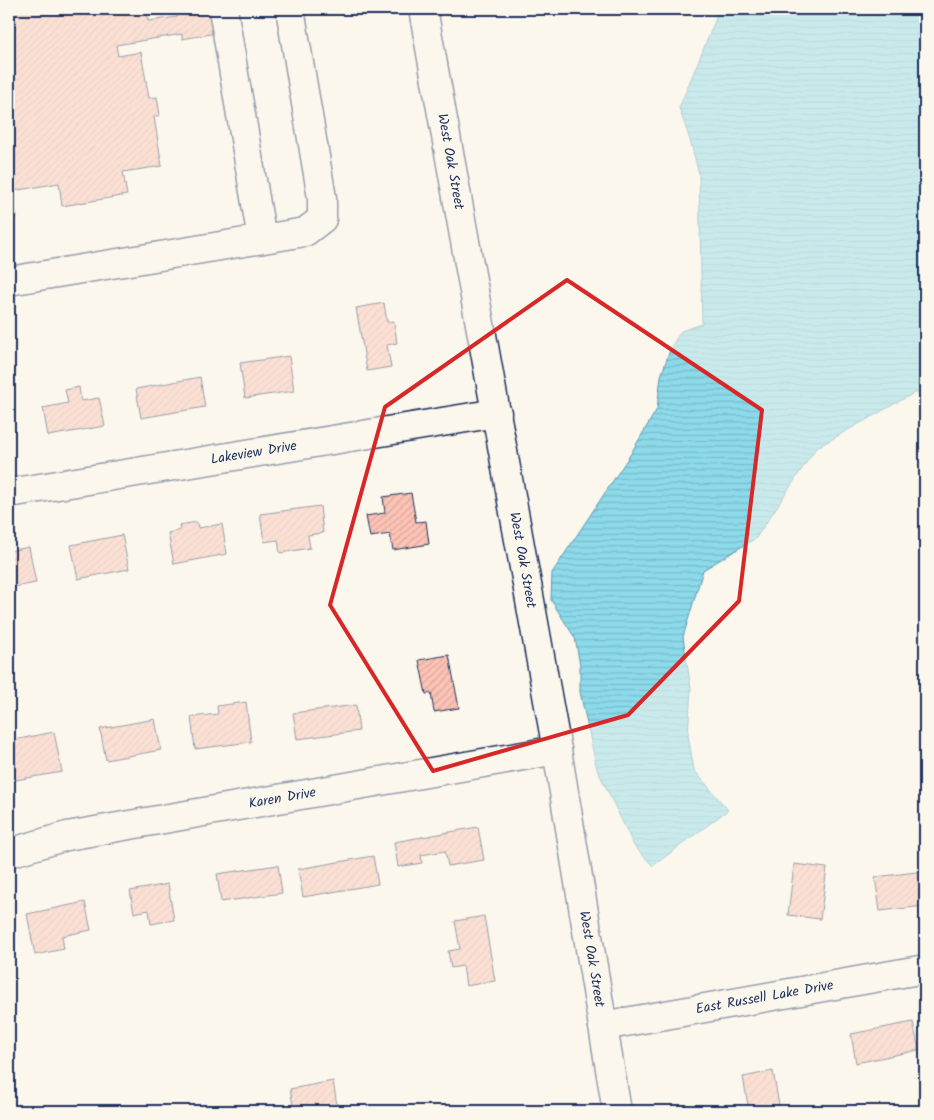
<svg xmlns="http://www.w3.org/2000/svg" width="934" height="1120" viewBox="0 0 934 1120" font-family="Kalam,sans-serif">
  <defs>
    <pattern id="water-rules" width="6" height="5" patternUnits="userSpaceOnUse" patternTransform="scale(1.25)"><rect width="6" height="5" fill="#8cdaea"/><path d="M0 2.5h6" fill="none" stroke="#78bbcb"/></pattern>
    <pattern id="building-hatch" width="6" height="6" patternUnits="userSpaceOnUse" patternTransform="scale(1.25)"><rect width="6" height="6" fill="#fdc3b5"/><path d="M-1 1l2-2M0 6l6-6M5 7l2-2" fill="none" stroke="#d8a89e"/></pattern>
  </defs>
  <rect width="100%" height="100%" fill="#fbf7ec"/>
  <filter id="ink" filterUnits="userSpaceOnUse"><feTurbulence type="fractalNoise" baseFrequency=".02" numOctaves="2"/><feDisplacementMap in="SourceGraphic" scale="10" xChannelSelector="R" yChannelSelector="G"/><feConvolveMatrix kernelMatrix="1 2 1 2 8 2 1 2 1" color-interpolation-filters="sRGB"/></filter>
  <g filter="url(#ink)">
    <path fill="url(#water-rules)" stroke="#5f96b2" d="M717,9H925V393H914L816,448L756,538L703,570L683,637L691,689L688,735L694,770L728,810L653,866L634,846L597,769L580,692V665L575,638L551,600L552,573L630,455L657,409L661,376L671,347L681,331L702,324L699,174L690,140L679,108L715,21Z"/>
    <path fill="url(#building-hatch)" stroke="#1b2f5e" d="M9,9H164V10L147,13L148,21L177,17V14L212,9L216,33L182,39V34L116,45L118,56L141,52L149,98L157,97L160,115L154,117L162,166L123,172L127,195L62,206L59,183L13,191L17,218L9,220Z
      M384,303L387,322L394,321L397,343L387,345L391,367L367,371L356,308Z
      M289,356L294,391L245,398L240,363Z
      M200,377L205,407L141,418L136,389Z
      M79,387L81,401L99,398L105,426L48,436L43,408L68,403L65,390Z
      M9,420L12,438L9,439Z
      M411,493L416,522L426,521L429,544L393,550L390,534L370,537L366,516L385,513L383,497Z
      M320,506L323,533L308,535L310,548L280,553L278,540L264,542L260,514Z
      M197,522L198,528L222,524L227,554L174,564L168,533L180,530L179,525Z
      M122,535L129,569L78,579L71,545Z
      M29,547L36,583L9,588V551Z
      M449,655L459,708L434,712L431,693L426,694L419,660Z
      M246,702L251,742L195,749L191,717L218,714L217,706Z
      M356,705L359,731L297,739L293,713Z
      M155,719L161,750L106,760L100,729Z
      M54,732L62,772L10,781L9,773V741Z
      M478,827L484,860L448,866L445,851L421,855L422,863L398,867L394,842Z
      M373,856L378,884L303,897L298,869Z
      M794,864L827,868L820,919L788,915Z
      M278,865L282,893L221,902L217,874Z
      M925,871V906L880,911L875,877Z
      M168,884L174,920L151,924L149,910L134,913L130,891Z
      M85,902L91,930L62,936L64,949L35,955L27,914Z
      M484,916L495,981L466,986L463,966L451,968L448,951L460,949L455,921Z
      M913,1022L919,1050L856,1063L851,1034Z
      M773,1071L780,1111H749L743,1077Z
      M333,1081L338,1111H294L290,1089Z"/>
    <g fill="none" stroke-linecap="round" stroke-linejoin="round">
      <g stroke="#1b2f5e" stroke-width="31">
        <g id="minor">
          <path d="M223,9L262,239"/>
          <path d="M9,281L305,232L322,219V198L290,9"/>
          <path id="s1" d="M9,493L497,413"/>
          <path id="s2" d="M9,853L67,836L557,750"/>
          <path id="s3" d="M603,1026L925,969"/>
        </g>
      </g>
      <g stroke="#1b2f5e" stroke-width="31">
        <g id="major">
          <path id="s4" d="M423,9L557,750L617,1111"/>
        </g>
      </g>
      <use href="#minor" stroke="#fbf7ec" stroke-width="28"/>
      <use href="#major" stroke="#fbf7ec" stroke-width="28"/>
    </g>
  </g>
  <path d="M0 0H934V1120H0ZM567,280L762,410L739,601L628,715L433,771L330,605L385,407Z" fill="#fbf7ec" fill-opacity=".55" fill-rule="evenodd"/>
  <path fill="none" stroke="#d62828" stroke-width="4" stroke-linejoin="round" d="M567,280L762,410L739,601L628,715L433,771L330,605L385,407Z"/>
  <g text-anchor="middle" dominant-baseline="central" stroke-width="4" stroke-linejoin="round" paint-order="stroke">
    <g font-size="14" fill="#1b2f5e" stroke="#fbf7ec">
      <text stroke="none"><textPath href="#s4" startOffset="155">West Oak Street</textPath></text>
      <text stroke="none"><textPath href="#s1" startOffset="248">Lakeview Drive</textPath></text>
      <text stroke="none"><textPath href="#s4" startOffset="560">West Oak Street</textPath></text>
      <text stroke="none"><textPath href="#s2" startOffset="279">Karen Drive</textPath></text>
      <text stroke="none"><textPath href="#s4" startOffset="965">West Oak Street</textPath></text>
      <text stroke="none"><textPath href="#s3" startOffset="164">East Russell Lake Drive</textPath></text>
    </g>
  </g>
  <rect width="934" height="1120" fill="none" stroke="#fbf7ec" stroke-width="30"/>
  <rect x="15" y="15" width="904" height="1090" fill="none" stroke="#1b2f5e" stroke-width="2" filter="url(#ink)"/>
</svg>
